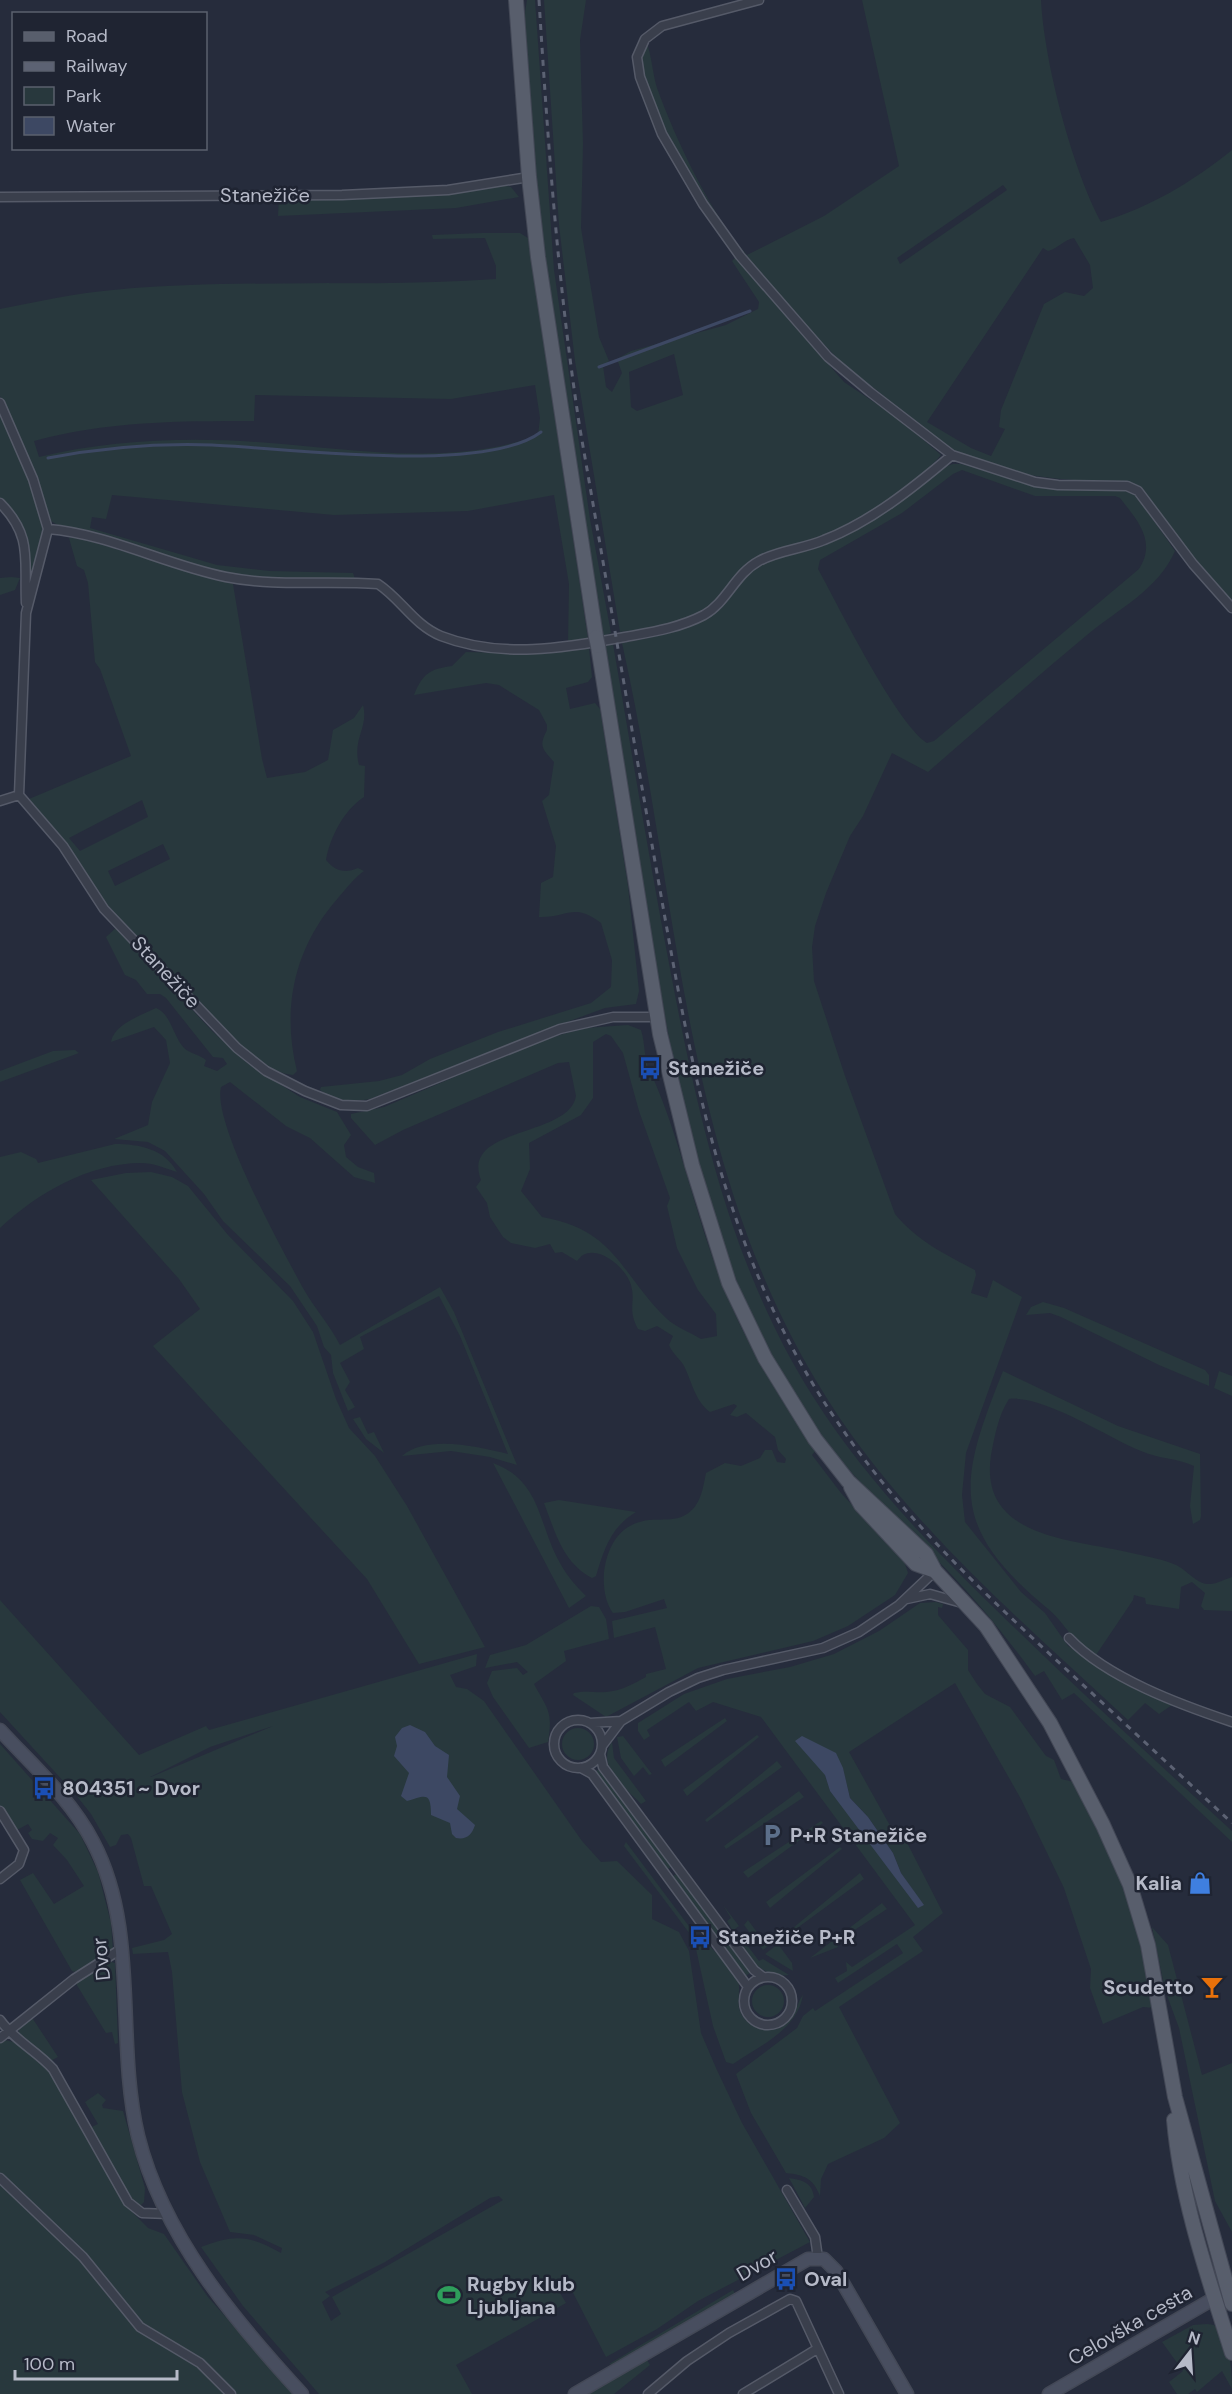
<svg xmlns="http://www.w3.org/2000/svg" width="1232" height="2394" viewBox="0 0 1232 2394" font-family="'DM Sans',sans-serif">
  <rect width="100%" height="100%" fill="#262c3c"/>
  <path fill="#28383d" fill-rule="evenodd" d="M527,0H535L554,270L590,519L611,633L603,636L537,204L523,25Z
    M544,0H586L580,40L583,144L581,228L599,337L609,361L603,366L606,387L612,392L622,373L617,359L631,351L726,325L758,309L759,302L732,261L735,258L844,382L898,418L941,455C913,487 864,520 825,537C803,547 776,547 755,559C739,568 730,585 718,599C695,625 652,628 620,632L575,361L559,225ZM674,354L683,395L637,411L631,407L629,372Z
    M862,0H1041C1044,61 1072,168 1101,222C1151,207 1192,182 1232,150V602L1191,557L1138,487L1131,482C1067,481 1007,479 949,448L841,362L808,328L728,234L663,127L642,69V54L647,44C651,53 653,75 657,88C676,140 710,213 747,255L824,216L899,166ZM1003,185L1007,190L900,264L897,258ZM1074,238L1090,265L1093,288L1084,296L1065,292L1044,304L1001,410L999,427L1005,429L991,456L971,448L927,422L1043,248L1048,251C1059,248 1063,240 1074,238Z
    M503,185L511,187L519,197L456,208L278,216L279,198Z
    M482,233H520L528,238L588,639L568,644L569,584L554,495L468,511L334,515L112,495L106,519L92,517L90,528L217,565L270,571L353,573L355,579H271L225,574L84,531L61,527L51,521L33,470L0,396V309C37,302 75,293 113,290C240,278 368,288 496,279V266L485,238L433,239L432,235ZM535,385L540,418L538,435C453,468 346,448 257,442C186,437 109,440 39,457L34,441C106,421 181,421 254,421L255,395L451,399Z
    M0,414C12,442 45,504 42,533C40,551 33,570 29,588C29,546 29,532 0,500Z
    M953,464H961L1036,486L1126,491L1135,494L1175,551C1158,590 1118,609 1087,635C1033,680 981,726 928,772L892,753L863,816L850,836L826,893L815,926L812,947L814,981L845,1076L895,1214C916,1240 946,1255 975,1270L976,1275L971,1293L987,1298L993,1280L1022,1297L966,1453L962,1495L965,1522L1021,1592L1045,1613L1068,1646L1111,1674L1172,1705L1159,1714L1145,1703L1128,1720C1032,1631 930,1543 853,1437C682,1200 683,915 622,643C657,637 700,629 726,602C738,589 743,574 759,565C779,554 804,553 825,545C862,532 917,491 947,466ZM962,470L1035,496H1115L1120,498C1137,520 1157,541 1139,569L934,741L927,743C896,723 839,607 818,569L820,560L902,513L953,474Z
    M76,537L233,584L262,759L267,778L305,772L328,760L333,730L354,718L363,705C369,728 352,738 359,765L365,766L364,797C344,810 330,837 326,860C335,871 345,874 358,868L364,871C354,878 346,889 338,898C295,947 281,1007 297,1071L293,1075C249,1072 194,994 164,964C143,942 120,922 101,898C76,865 57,830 29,799L131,756L100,669L95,662L88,583L84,570L77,566L69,538ZM142,800L148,817L80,851L69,838ZM163,844L170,859L115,886L108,871Z
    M11,577L20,578L15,590L0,595V578Z
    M613,644C632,754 650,864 671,974C699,1120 731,1266 812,1395C868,1484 942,1558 1018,1631C1088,1699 1160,1765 1232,1831V1842L1074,1693L1062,1700L1044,1671L1035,1676C1008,1639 979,1603 947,1570C898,1520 846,1474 807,1416C703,1260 672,1067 643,885C630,805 618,725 605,645Z
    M589,648L592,677L588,682L566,688L570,709L595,703L600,709L628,886L639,991L636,1004L605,1008L575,1019L370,1099C352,1102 335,1102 320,1090L321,1087L379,1081L402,1075L430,1059L498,1032L591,1003L611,987L612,960L601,923C573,902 568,918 539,917L541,883L553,877L556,846L542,801L549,795L554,762C543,749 538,747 547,730V725L539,710L499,685L486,683L414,695C423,673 430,669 452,666L466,652L545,654Z
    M116,928L212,1031L247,1063L300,1097L337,1112L351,1135L344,1145L346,1157L358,1167L374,1173L375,1183L354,1177L310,1138L286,1126L230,1082L221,1087C212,1123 283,1251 303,1288C314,1308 330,1325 340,1345L440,1287L454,1312L517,1465L490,1457L451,1451L402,1456C427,1434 479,1447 508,1454L460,1336L439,1296L360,1337L364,1349L340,1363L350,1382L345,1390L355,1407L348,1411L333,1373L331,1355L324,1347L317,1326L290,1286L223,1221L204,1194L165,1151L148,1142L114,1139L148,1125L152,1102L170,1063L166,1040L154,1027L111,1042C114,1024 140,1016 156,1008C171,1014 173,1036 184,1048C189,1053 200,1055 206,1060L204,1066L217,1071L227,1064L223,1058L213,1057L166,998L160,994H147L136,980L125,975L106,937Z
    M628,1025L641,1030C645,1042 644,1058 649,1069C678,1131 692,1202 716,1267C739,1333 776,1394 816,1450L812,1455L841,1493L904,1561L908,1573L895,1595L848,1626L813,1641L698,1668L606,1717L573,1695L574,1693C586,1690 594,1693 606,1692C621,1691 633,1684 646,1677V1674L666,1669L655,1627L614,1638L612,1621L667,1608L664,1599L625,1612L613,1613C596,1590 603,1540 630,1526C651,1514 670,1525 687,1514C701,1505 703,1488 706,1473L725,1463L741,1466L760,1458L765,1450H772L777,1462L785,1463L786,1459L778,1450L775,1437L746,1413L737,1417L730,1415L737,1406L734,1404L710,1412C696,1402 692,1383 685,1368C681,1359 673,1355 669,1345L673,1336L657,1326L645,1331L638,1329C627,1309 636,1303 631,1285C627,1270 601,1245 583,1255C581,1256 579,1259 577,1261L562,1252L555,1253L550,1244L535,1248L511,1243L503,1237L490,1217L487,1203L476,1187L481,1180C460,1126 569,1138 576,1096L569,1062L558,1063L403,1130L375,1145L351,1118V1114L384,1107L527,1046L563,1034L586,1028ZM606,1034L611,1036L623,1053L639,1111L670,1198L667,1206L677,1248L698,1290L716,1314L717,1336L701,1339C690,1332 675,1327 666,1318C619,1272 616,1230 542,1217L521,1191L530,1169L529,1143L581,1115L593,1098V1042Z
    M75,1050L79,1053L0,1082V1071L53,1051Z
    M115,1144C139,1144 165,1149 177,1172C165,1168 153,1163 141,1163C89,1163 36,1194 0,1228V1157L21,1152L36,1159L38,1163Z
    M151,1172L172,1177L188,1186L228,1235L293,1301L313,1332L336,1399L349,1428L375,1456L407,1506L485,1647L419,1664L367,1579L153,1346L200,1309L179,1279L91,1180L126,1173Z
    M1043,1302L1064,1308L1205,1370L1209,1375V1386L1159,1365L1061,1317L1050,1313L1026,1315L1031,1307Z
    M1003,1371L1118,1426L1200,1454L1201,1516L1200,1520L1193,1524L1190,1506L1194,1466C1178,1458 1158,1459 1141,1451C1109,1438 1042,1394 1009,1399C998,1416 995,1435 991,1455C978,1541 1078,1539 1136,1554C1149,1557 1163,1559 1176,1565C1187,1570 1197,1585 1210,1584C1217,1584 1225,1579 1232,1577V1611L1204,1610L1201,1606L1205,1593L1192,1582L1181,1587L1179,1609L1146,1604L1145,1598L1134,1595L1133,1600L1096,1655C1074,1646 1065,1622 1047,1608C948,1526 959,1481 1003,1371Z
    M1219,1371L1232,1376V1396L1214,1388Z
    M360,1417L368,1434L374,1432L384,1453L366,1439L353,1419Z
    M493,1463C542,1481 538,1525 560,1563C567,1576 576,1586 586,1596L569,1608Z
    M559,1500L636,1512C611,1527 604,1549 596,1576L592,1578C563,1563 555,1532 544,1503Z
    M0,1600L139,1755L206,1726L209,1730L477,1654L476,1666L450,1675L456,1687L467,1689L484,1701L582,1841L601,1862L617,1861L652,1895V1919L679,1932L689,1951L701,2033L716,2068L742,2123L810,2242L698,2301L657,2329L606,2357L570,2287L560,2293L566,2303L456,2365L472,2394H319L243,2306L201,2247C235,2234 249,2235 281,2253L282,2248L254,2235L230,2232L200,2162L182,2092L172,1972L168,1952L133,1954L132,1948L164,1940L172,1934L151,1886H144L131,1838L128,1834L121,1835L116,1845L110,1847L91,1814L76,1795L0,1712ZM273,1726L151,1777H150L210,1747ZM499,2196L503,2200L332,2297L341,2314L331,2321L322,2302L330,2296L325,2292L385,2262L490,2198Z
    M936,1602L943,1604L942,1608L938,1607V1615L968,1650V1670L977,1684L985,1694L1010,1707L1046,1756L1054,1760L1061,1779L1074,1782L1119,1875L1134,1918L1154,2008L1143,2007L1103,2024L1090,1988L1091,1969L1064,1888L1021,1799L955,1683L849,1752L893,1831H901L943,1913L913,1937L923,1951L839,2007L900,2123L884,2138L828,2164L821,2179L820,2196C813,2178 804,2175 786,2173L751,2113L736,2074L797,2028L803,2016L813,2008L815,2011L903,1953L897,1944L838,1983L835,1978L847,1971L846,1962L852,1967L915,1925L761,1717L713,1702L696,1711L689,1702L647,1730L650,1736L644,1740L638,1731V1723L684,1694L727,1679L790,1667L834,1654L879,1631L920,1603ZM843,1769L850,1798L868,1817L893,1853L901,1873L923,1905L830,1791L825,1775Z
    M591,1606L599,1607L606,1619L609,1639L564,1651L566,1661L534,1684C548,1710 553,1711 548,1742L529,1748L493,1697L487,1683L492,1671L517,1668L523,1675L528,1672L517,1662L485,1668L490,1655L526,1645Z
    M725,1718L727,1721L665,1767L661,1760Z
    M562 1744a16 16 0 1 1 32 0a16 16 0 1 1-32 0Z
    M757,1735L759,1737L687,1796L683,1790Z
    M623,1736L652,1774L649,1775L643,1767L634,1776L621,1758L617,1737Z
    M612,1742L614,1758L646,1801L641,1804C626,1788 595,1767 612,1742Z
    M0,1744L80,1834L98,1872L111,1923L113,1950L78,1973L72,1971L20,1880L33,1873L54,1904L84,1886L67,1860L53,1845L58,1838L50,1833L43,1841L32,1839L28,1833L32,1830L28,1824L17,1830L0,1806Z
    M777,1761L782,1767L707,1822L705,1820Z
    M600,1768L672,1866L667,1870L595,1772Z
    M799,1791L804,1797L726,1849L724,1846Z
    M821,1821L823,1823L748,1878L743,1872Z
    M626,1842L700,1941L704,1939C714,1953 729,1962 737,1978C742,1989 736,2000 740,2011C748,2031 776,2037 790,2020C797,2012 797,2002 803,1995C797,2030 761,2045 733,2064L726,2062L713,2026L696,1949L690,1934L624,1846Z
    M840,1847L842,1849L770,1908L766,1902Z
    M677,1873L751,1972L746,1976L672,1877Z
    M860,1873L864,1879L789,1934L788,1932Z
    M882,1903L887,1909L836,1942L838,1947L810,1958Z
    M723,1905L739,1926L735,1929L759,1961L763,1959L789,1975C754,1979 742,1945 727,1921L731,1918Z
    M748,1920L765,1943L773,1937L775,1940L763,1950L744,1925Z
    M1152,1927L1168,1945L1202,2075L1232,2063V2232L1215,2201L1179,2028L1165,1990Z
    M778,1944L792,1963L793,1971L765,1954Z
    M108,1961L115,1963L118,2043L115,2044L112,2032L106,2033L75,1982Z
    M752 2001a16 16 0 1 1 32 0a16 16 0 1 1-32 0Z
    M31,2016L58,2057L52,2060L59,2069L57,2071L35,2046L19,2034V2027Z
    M5,2040L22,2044L51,2071L127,2207L148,2228L164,2234L208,2297L294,2394H235C205,2364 167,2345 135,2317L0,2176V2042Z
    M98,2093L106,2100L102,2105L103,2108L123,2111L145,2188L144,2202L140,2206L134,2204L90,2128L98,2124L85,2102Z
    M789,2178C802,2180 812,2182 814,2197L805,2208Z
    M0,2182L83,2261L131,2321L199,2366L228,2394H0Z
    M733,2290L735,2294L613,2365L609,2364Z
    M1207,2324L1214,2325C1230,2340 1232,2369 1232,2389L1222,2371L1197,2392L1195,2389L1188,2394H1177L1169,2382L1183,2371L1162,2342L1193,2325Z
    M647,2360L650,2365L614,2394H587Z"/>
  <path fill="#3d4863" d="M410,1725L425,1732L435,1746L449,1755L447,1777L460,1796L457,1809L475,1825C472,1835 466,1840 456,1838L452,1834L450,1823L431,1815C431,1791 425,1796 407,1801L401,1796L409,1773L394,1756L397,1746L395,1737L402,1728Z
    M802,1736L836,1753L843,1768L850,1798L868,1817L893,1853L901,1873L924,1905L918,1908L830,1791L825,1775L795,1741Z"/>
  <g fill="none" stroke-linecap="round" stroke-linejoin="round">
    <path stroke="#3d4863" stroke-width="3" d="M599,367L750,311
      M48,458C101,448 157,443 212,445C286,448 484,475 541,432"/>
    <g stroke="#555a68" stroke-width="11">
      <path id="street" d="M759,0L662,26L645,39L637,57L640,77L662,134L703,204L740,256L828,357L870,392L952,455L1035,482L1058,485L1127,486L1138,491L1193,564L1232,608
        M0,197L342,195L448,190L529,177
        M0,403L33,479L48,529L26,613L19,795L63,846L104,909L237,1048L266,1071L305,1091L341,1105L367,1106L560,1029L613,1017H657
        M0,503C33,536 24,560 26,603
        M48,529C109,534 166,565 226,577C276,587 327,580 378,584C401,599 414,625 441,636C500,659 565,648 625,637C652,632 679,628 704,615C727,602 735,574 759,561C779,550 803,549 824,540C871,522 914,487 952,455
        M0,801L19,795
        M907,1599L930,1594L962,1603
        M1069,1638C1107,1678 1181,1705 1232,1722
        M554 1744a24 24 0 1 1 48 0a24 24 0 1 1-48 0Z
        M590,1723L621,1721
        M602,1746L621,1721L669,1692L698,1678L723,1670L823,1648L859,1632L899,1605L935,1571
        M600,1754L603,1767L754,1970L763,1977
        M581,1768L592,1774L748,1987
        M0,1811L24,1850L19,1864L0,1879
        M744 2001a24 24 0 1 1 48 0a24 24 0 1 1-48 0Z
        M0,2020C14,2040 37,2051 53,2069L128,2202L142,2213L169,2214
        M0,2038L74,1979L121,1949
        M0,2178L83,2257L140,2327L200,2363L231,2394
        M787,2190L815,2237L818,2258
        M648,2394L687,2361L729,2333L790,2299L796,2301L839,2394
        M743,2394L817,2349"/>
    </g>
    <g stroke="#434856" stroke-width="15">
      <path id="secondary" d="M0,1730C32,1765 71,1799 93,1842C140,1931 115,2040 138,2136C163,2236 234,2320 302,2394
        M575,2394L808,2259H824L836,2271L907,2394
        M1049,2394L1213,2299"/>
    </g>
    <g stroke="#434856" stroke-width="16">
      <path id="primary" d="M516,0L529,177L538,257L596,637
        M598,646L660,1034L692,1165L729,1283L765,1358L815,1439L848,1481L926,1554L935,1571L986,1626L1050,1723L1103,1825L1130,1885L1148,1945L1175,2097L1232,2304
        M851,1487L861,1505L916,1564L935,1571
        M1174,2120C1181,2200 1208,2277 1232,2353"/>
    </g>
    <use href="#street" stroke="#3a3f4c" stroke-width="8"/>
    <use href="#secondary" stroke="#484e5f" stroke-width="12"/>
    <use href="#primary" stroke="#585e6c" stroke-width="14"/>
    <path stroke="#5c6273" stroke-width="3" stroke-dasharray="6 6" stroke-linecap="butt" d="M539,0C548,144 558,287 580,429C605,572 629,714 654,856C691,1063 719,1254 843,1430C906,1521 987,1596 1067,1670C1122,1721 1177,1772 1232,1823"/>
    <g stroke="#434856" stroke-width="16" stroke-linecap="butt">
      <path id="primary-bridge" d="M596,637L598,646"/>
    </g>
    <use href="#primary-bridge" stroke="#585e6c" stroke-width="14"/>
  </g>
  <defs>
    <g id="bus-bare" transform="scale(1.8)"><path d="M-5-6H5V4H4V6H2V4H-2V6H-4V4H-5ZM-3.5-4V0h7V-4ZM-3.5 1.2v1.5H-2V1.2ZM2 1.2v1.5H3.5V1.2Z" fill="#1a4fb4" stroke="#1f2432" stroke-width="2.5" paint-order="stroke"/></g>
    <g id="parking-bare" transform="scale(1.8)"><path d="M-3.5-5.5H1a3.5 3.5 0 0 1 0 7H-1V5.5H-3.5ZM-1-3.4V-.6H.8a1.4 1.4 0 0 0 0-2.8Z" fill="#5c6f8a" stroke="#1f2432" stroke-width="2.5" paint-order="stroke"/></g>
    <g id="shop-bare" transform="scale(1.8)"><path d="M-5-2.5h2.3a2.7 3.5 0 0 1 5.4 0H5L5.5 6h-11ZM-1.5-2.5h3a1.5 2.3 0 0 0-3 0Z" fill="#3f7fe0" stroke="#1f2432" stroke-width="2.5" paint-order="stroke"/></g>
    <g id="bar-bare" transform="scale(1.8)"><path d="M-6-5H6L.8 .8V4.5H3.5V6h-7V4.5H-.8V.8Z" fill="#e8710a" stroke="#1f2432" stroke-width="2.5" paint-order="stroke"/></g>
    <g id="stadium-bare" transform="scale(1.8)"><path d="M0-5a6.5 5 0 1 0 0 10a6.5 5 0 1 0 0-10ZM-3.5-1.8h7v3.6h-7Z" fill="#2e9e5b" stroke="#1f2432" stroke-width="2.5" paint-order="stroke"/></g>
  </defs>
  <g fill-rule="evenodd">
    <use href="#bus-bare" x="650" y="1068"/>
    <use href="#bus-bare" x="44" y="1788"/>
    <use href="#parking-bare" x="772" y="1835"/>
    <use href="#shop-bare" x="1200" y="1883"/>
    <use href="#bus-bare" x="700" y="1937"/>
    <use href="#bar-bare" x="1212" y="1987"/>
    <use href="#bus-bare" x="786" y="2279"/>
    <use href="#stadium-bare" x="449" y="2295"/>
  </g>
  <g text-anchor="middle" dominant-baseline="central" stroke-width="5" stroke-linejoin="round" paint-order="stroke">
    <g font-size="20" fill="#b6bac8" stroke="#1f2432">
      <text x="265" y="195">Stanežiče</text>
      <text transform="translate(166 972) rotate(47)">Stanežiče</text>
      <text transform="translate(101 1959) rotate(-96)">Dvor</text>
      <text transform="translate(757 2265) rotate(-30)">Dvor</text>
      <text transform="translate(1130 2325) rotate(-30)">Celovška cesta</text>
    </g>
    <g font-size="20" font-weight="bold" fill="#b6bac8" stroke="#1f2432" text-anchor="start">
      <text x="668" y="1068">Stanežiče</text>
      <text x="62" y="1788">804351 ~ Dvor</text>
      <text x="790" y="1835">P+R Stanežiče</text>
      <text x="1182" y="1883" text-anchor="end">Kalia</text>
      <text x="718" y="1937">Stanežiče P+R</text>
      <text x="1194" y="1987" text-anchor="end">Scudetto</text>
      <text x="804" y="2279">Oval</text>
      <text x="467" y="2284">Rugby klub<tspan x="467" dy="23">Ljubljana</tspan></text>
    </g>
  </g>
  <rect x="12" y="12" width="195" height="138" fill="#1f2432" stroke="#5b606e" stroke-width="1.5"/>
  <rect x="24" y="32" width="30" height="9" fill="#585e6c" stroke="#5b606e" stroke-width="1.5"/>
  <text x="66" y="42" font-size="18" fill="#b6bac8">Road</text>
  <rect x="24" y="62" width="30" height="9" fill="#5c6273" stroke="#5b606e" stroke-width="1.5"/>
  <text x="66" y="72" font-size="18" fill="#b6bac8">Railway</text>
  <rect x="24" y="87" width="30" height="18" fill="#28383d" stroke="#5b606e" stroke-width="1.5"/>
  <text x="66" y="102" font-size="18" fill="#b6bac8">Park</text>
  <rect x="24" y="117" width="30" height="18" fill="#3d4863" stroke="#5b606e" stroke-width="1.5"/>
  <text x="66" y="132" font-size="18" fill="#b6bac8">Water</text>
  <g transform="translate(1190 2352) rotate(17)" stroke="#1f2432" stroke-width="4.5" paint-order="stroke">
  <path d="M0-4.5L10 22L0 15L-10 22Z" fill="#b6bac8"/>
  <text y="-9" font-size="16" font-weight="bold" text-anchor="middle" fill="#b6bac8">N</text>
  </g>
  <path d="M15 2370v9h162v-9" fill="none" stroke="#b6bac8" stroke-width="3"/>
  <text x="24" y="2370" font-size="18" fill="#b6bac8" stroke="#1f2432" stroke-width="4.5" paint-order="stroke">100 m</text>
</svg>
